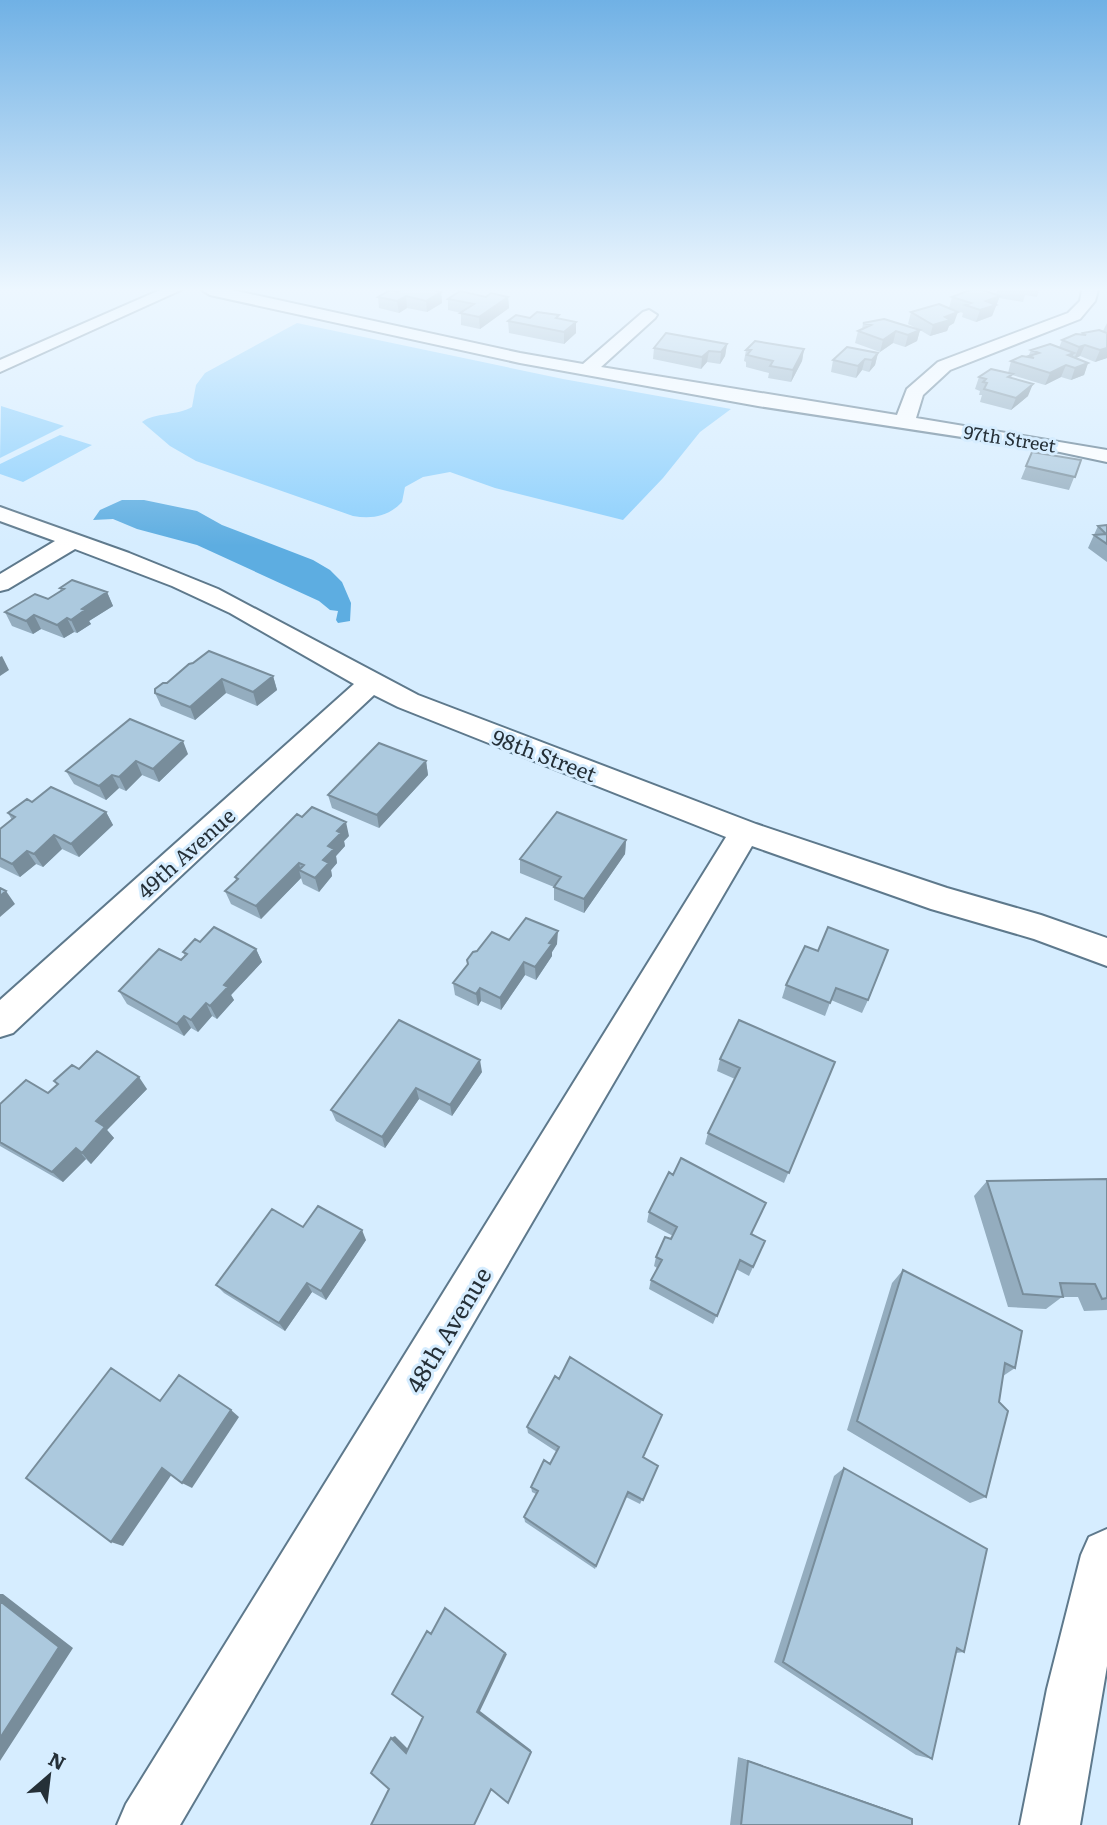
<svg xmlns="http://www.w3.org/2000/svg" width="1107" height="1825" viewBox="0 0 1107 1825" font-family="Literata,serif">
  <rect width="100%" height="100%" fill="#d6edff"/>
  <path fill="#8bcffc" d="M297,323L563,379L731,409L700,432L663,478L623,520L495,488L450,472L423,477L405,487L402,502C388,517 372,519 353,516L196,461L170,446L142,422C155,412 177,416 192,407L196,385L205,373Z
    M1,406L64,426L0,458Z
    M60,435L92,445L23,482L0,474V464Z"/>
  <path fill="#5dade1" d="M122,500H144L197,511L222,525L313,560L330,570L342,582L351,603L350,621L338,623L336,620L338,611L330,610L319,601L197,545L137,529L113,519L93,520L100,510Z"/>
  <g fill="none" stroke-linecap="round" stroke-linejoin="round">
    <g stroke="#5e798c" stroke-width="4">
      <path id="street" d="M160,290H181L0,372V360Z
        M202,290H232L520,353L583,364L643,312L649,310L657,315L655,318L601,367L897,415L907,389L938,362L1068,313L1080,301L1082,290H1098L1095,301L1080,319L950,370L923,395L916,418L1107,450V462L1060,452L758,406L520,363L210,295Z
        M0,507L129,553L218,589L418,695L756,824L947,888L1041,915L1107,938V966L1034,939L931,909L752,846L180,1825H117L126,1804L726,837L398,707L374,695L13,1033L0,1037V1000L354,684L230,613L172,586L75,549L8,589L0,591V574L55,541L0,521Z
        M1107,1529V1666L1080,1825H1020L1047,1689L1081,1555L1089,1537Z"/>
    </g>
    <use href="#street" fill="#fff" fill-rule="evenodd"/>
  </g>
  <path fill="#94adbf" d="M997,290H1039L1037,297L1025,295L1023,302L999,298L992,316L976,322L962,317L963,313L952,309L954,323L949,326L947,331L930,336L920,330L917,341L905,347L893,343L880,352L855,343L858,331L862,330L863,323L916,328L908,324L911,312L949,308L952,297L995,294Z
    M398,292H441L442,303L427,312L407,308L399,313L379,308L378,297Z
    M486,297H508L509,308L480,329L461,325V313L448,310V299Z
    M530,318L559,319L576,322V333L564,344L509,333L508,321Z
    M1107,323V358L1095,362L1080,356L1076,358L1088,363L1084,375L1071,380L1061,377L1045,385L1012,375L1011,378L1028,396L1011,410L980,402L982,395H979L980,391L975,389L979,377L1008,373L1011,361L1028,357L1031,350L1059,348L1062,340L1083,333L1103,331Z
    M727,344L725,356L720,364L707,362L701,369L653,359L654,348Z
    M804,349L802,361L791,382L768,378L769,373L746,367V362L744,361L746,350Z
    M878,353L875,365L869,372L862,370L856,378L831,372L833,360Z
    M1032,452L1081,460L1069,490L1021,479Z
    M1107,525V562L1088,548L1098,526Z
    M60,588L107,592L113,606L89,621L91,624L77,633L74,632L64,638L41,629L33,634L12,626L5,612L48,599L61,591Z
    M273,676L277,690L257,706L226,693L195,720L161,706L155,693L163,683Z
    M188,754L159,782L142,775L126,791L119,788L106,800L74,784L66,771Z
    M426,761L428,775L379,828L332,808L328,795Z
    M32,802L106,812L113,825L79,857L62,849L43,867L36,864L20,877L0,867V829L12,820L8,813Z
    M349,836L344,841L345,846L336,856L337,863L331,870L332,876L319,892L303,884L301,878L261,919L231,904L225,891L236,880L235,877Z
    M626,840L625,854L584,913L554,900V887L520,873V859Z
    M509,940L557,944L552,952V956L536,980L525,975L501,1010L481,1001L478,1006L455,995L453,983L467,965V960Z
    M200,942L256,949L262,962L231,995L234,1000L217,1019L212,1016L198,1032L191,1028L184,1036L127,1004L119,991L181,960L185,956L183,952Z
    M818,951L868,1000L862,1013L831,1000L825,1016L782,998L786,985Z
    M720,1059L835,1062L784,1183L705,1144L708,1133L735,1079L717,1071Z
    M79,1069L147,1089L107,1130L114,1138L91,1164L86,1159L63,1182L0,1146V1104L48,1093L57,1085L54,1081Z
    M482,1072L452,1116L419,1099L385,1148L336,1121L331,1110Z
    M1107,1179V1310L1084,1311L1078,1297H1062L1046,1309L1008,1307L974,1196L987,1181Z
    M649,1212L751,1234L765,1241L749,1276L736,1269L713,1324L649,1289L651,1280L657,1268L654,1266L656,1257L673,1236L647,1222Z
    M303,1227L366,1240L326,1300L312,1292L285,1331L224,1293L216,1285Z
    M903,1270L1015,1368L1003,1376L986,1497L970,1503L847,1430L892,1283Z
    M527,1427L643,1457L658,1466L640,1504L626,1497L595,1569L525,1522L524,1517L536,1494L532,1492L531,1487L550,1464L557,1452L528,1433Z
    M844,1468L964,1652L956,1653L932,1759L916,1755L774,1662L834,1476Z
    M738,1757L892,1811L912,1819V1825H730Z"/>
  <path fill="#788d9b" d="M441,292L442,303L427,312L426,301Z
    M406,296L407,308L399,313L397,301Z
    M1000,296L992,316L976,322L980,310L986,301Z
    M508,297L509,308L480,329L479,317Z
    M958,312L954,323L949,326L947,331L930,336L933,325L945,317Z
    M576,322V333L564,344V332Z
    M920,330L917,341L905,347L908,335Z
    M896,331L893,343L880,352L883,340Z
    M727,344L725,356L720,364L721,352Z
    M1085,345L1080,356L1074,359L1079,347Z
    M1107,348V358L1095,362L1100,350Z
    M804,349L802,361L791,382L793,370Z
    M709,351L707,362L701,369L702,357Z
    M878,353L875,365L869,372L872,360Z
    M1074,353L1069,364L1066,365L1061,377L1045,385L1050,373L1068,355Z
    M865,359L862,370L856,378L858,366Z
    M1088,363L1084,375L1071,380L1075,368Z
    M1033,384L1028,396L1011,410L1016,398Z
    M107,592L113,606L89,621L91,624L77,633L71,620L82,609Z
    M34,615L41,629L33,634L26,621Z
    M67,618L74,632L64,638L57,625Z
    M2,656L9,670L0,676V657Z
    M273,676L277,690L257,706L253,692Z
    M222,679L226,693L195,720L190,707Z
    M183,741L188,754L159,782L153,769Z
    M136,761L142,775L126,791L119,777Z
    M426,761L428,775L379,828L377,815Z
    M112,775L119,788L106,800L99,786Z
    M106,812L113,825L79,857L71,844Z
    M346,822L349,836L344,841L345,846L336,856L337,863L331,870L332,876L319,892L315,878L323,860L328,846L337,831Z
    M54,835L62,849L43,867L34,854Z
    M626,840L625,854L584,913V899Z
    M27,851L36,864L20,877L12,864Z
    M299,863L301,872L299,870L301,878L261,919L256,906Z
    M6,891L15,904L0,917V896Z
    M558,931L557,944L552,952V956L536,980L535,967L549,943Z
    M256,949L262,962L231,995L234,1000L217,1019L210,1006L224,985Z
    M524,962L525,975L501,1010L500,998Z
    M480,988L481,1001L478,1006L476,994Z
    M206,1003L212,1016L198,1032L191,1020Z
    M184,1016L191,1028L184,1036L177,1024Z
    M480,1060L482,1072L452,1116L450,1105Z
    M139,1077L147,1089L107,1130L114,1138L91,1164L82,1153L96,1121Z
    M416,1088L419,1099L385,1148L382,1137Z
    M76,1148L86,1159L63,1182L52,1172Z
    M362,1230L366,1240L326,1300L321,1291Z
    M307,1283L312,1292L285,1331L279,1323Z
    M231,1410L239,1417L192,1488L182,1483Z
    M162,1468L172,1474L123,1546L111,1542Z
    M0,1594H3L73,1648L0,1761Z
    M445,1608L507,1654L480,1711L531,1750V1752L477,1712Z
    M395,1736L410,1751L406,1753L391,1738Z
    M738,1757L892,1811L912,1819L748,1761Z"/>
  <path fill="#acc9de" stroke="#788d9b" stroke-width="2" d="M390,290L398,292L401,290H434L441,292L426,301L406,296L397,301L378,297Z
    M970,290H983L1000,296L986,301L996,305L980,310L965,305L971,303L952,297Z
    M460,291L486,297L491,293L508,297L479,317L460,313L474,304L448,299Z
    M939,304L958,312L945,317L950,320L933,325L911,312Z
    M537,312L559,315L556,318L576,322L564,332L508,321L516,315L530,318Z
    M884,319L920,330L908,335L896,331L883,340L858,331L871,325L863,323Z
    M1099,330L1107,333V348L1100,350L1085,345L1079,347L1062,340L1076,334L1086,335L1083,333Z
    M666,333L727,344L721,352L709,351L702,357L654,348Z
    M755,341L804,349L793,370L770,366L773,361L747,355L751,350H746Z
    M1050,344L1074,353L1068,355L1088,363L1075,368L1066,365L1050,373L1011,361L1022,356L1034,358L1029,356L1039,353L1031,350Z
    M847,347L878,353L872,360L865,359L858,366L833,360Z
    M991,369L1013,374L1008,377L1033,384L1016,398L984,389L987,383L983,382L986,379L979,377Z
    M1032,452L1081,460L1075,477L1026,466Z
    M1107,525V544L1094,535L1106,534L1098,526Z
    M72,580L107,592L82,609L85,610L71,620L67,618L57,625L34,615L26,621L5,612L35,594L48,599L64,589L60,588Z
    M209,651L273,676L253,692L222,679L190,707L155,693V689L163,683H167L189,664L193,663Z
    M130,719L183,741L153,769L136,761L119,777L112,775L99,786L66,771Z
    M379,743L426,761L377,815L328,795Z
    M51,787L106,812L71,844L54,835L34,854L27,851L12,864L0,858V829L15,817L8,813L27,799L32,802Z
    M312,807L346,822L337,831L341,833L328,846L334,849L323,860L329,863L315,878L299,870L304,865L299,863L256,906L225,891L238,879L235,877L297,814L302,817Z
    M557,812L626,840L584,899L554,887L561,877L520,859Z
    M0,888L6,891L0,896Z
    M526,918L558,931L549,943L552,944L535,967L524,962L500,998L480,988L476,994L453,983L468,964L467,960L473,952L477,951L492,932L509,940Z
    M214,927L256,949L224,985L228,987L210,1006L206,1003L191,1020L184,1016L177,1024L119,991L159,949L181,960L187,954L183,952L195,939L200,942Z
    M828,927L888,950L868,1000L836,988L830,1003L786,985L805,946L818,951Z
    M399,1020L480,1060L450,1105L416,1088L382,1137L331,1110Z
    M739,1020L835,1062L789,1173L708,1133L740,1068L720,1059Z
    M97,1051L139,1077L96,1121L105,1127L82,1153L76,1148L52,1172L0,1142V1104L26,1080L48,1093L58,1084L54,1081L72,1065L79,1069Z
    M681,1158L766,1203L751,1234L765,1241L753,1267L740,1260L717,1316L651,1280L662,1260L656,1257L665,1237L671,1239L677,1227L649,1212L669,1172L673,1175Z
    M1107,1179V1298L1102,1299L1095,1284L1060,1283L1063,1297L1023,1294L987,1181Z
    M318,1206L362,1230L321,1291L307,1283L279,1323L216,1285L272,1209L303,1227Z
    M903,1270L1022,1331L1015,1368L1005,1363L999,1402L1008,1411L986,1497L857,1421Z
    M570,1357L662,1415L643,1457L658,1466L643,1500L628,1492L596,1566L524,1517L538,1491L531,1487L544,1460L550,1464L559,1447L527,1427L555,1376L559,1379Z
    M111,1368L160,1401L179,1375L231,1410L182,1483L162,1468L111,1542L26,1478Z
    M844,1468L987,1549L964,1652L957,1648L932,1759L783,1662Z
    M0,1601L59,1647L0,1738Z
    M445,1608L505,1653L477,1712L531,1752L508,1803L491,1789L474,1825H371L389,1789L371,1773L391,1738L406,1753L423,1717L392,1694L427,1631L431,1634Z
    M748,1761L912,1819V1825H741Z"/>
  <linearGradient id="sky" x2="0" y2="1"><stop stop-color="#70b1e5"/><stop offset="0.53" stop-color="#edf7ff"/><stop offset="1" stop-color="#edf7ff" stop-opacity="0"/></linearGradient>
  <rect width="1107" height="546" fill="url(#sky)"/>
  <g text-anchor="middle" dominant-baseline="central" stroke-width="6" stroke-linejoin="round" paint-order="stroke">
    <g font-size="18" fill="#253038" stroke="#d6edff">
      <text transform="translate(1010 438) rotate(9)">97th Street</text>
    </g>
    <g font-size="21" fill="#253038" stroke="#d6edff">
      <text transform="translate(545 754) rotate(21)">98th Street</text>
      <text transform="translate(185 852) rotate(-42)">49th Avenue</text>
    </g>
    <g font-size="24" fill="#253038" stroke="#d6edff">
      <text transform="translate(447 1329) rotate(-59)">48th Avenue</text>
    </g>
  </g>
  <g transform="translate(49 1776) rotate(28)" stroke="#d6edff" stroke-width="5" paint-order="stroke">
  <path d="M0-5L12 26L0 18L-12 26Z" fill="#253038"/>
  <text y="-10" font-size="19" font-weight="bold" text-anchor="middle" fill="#253038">N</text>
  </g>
</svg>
